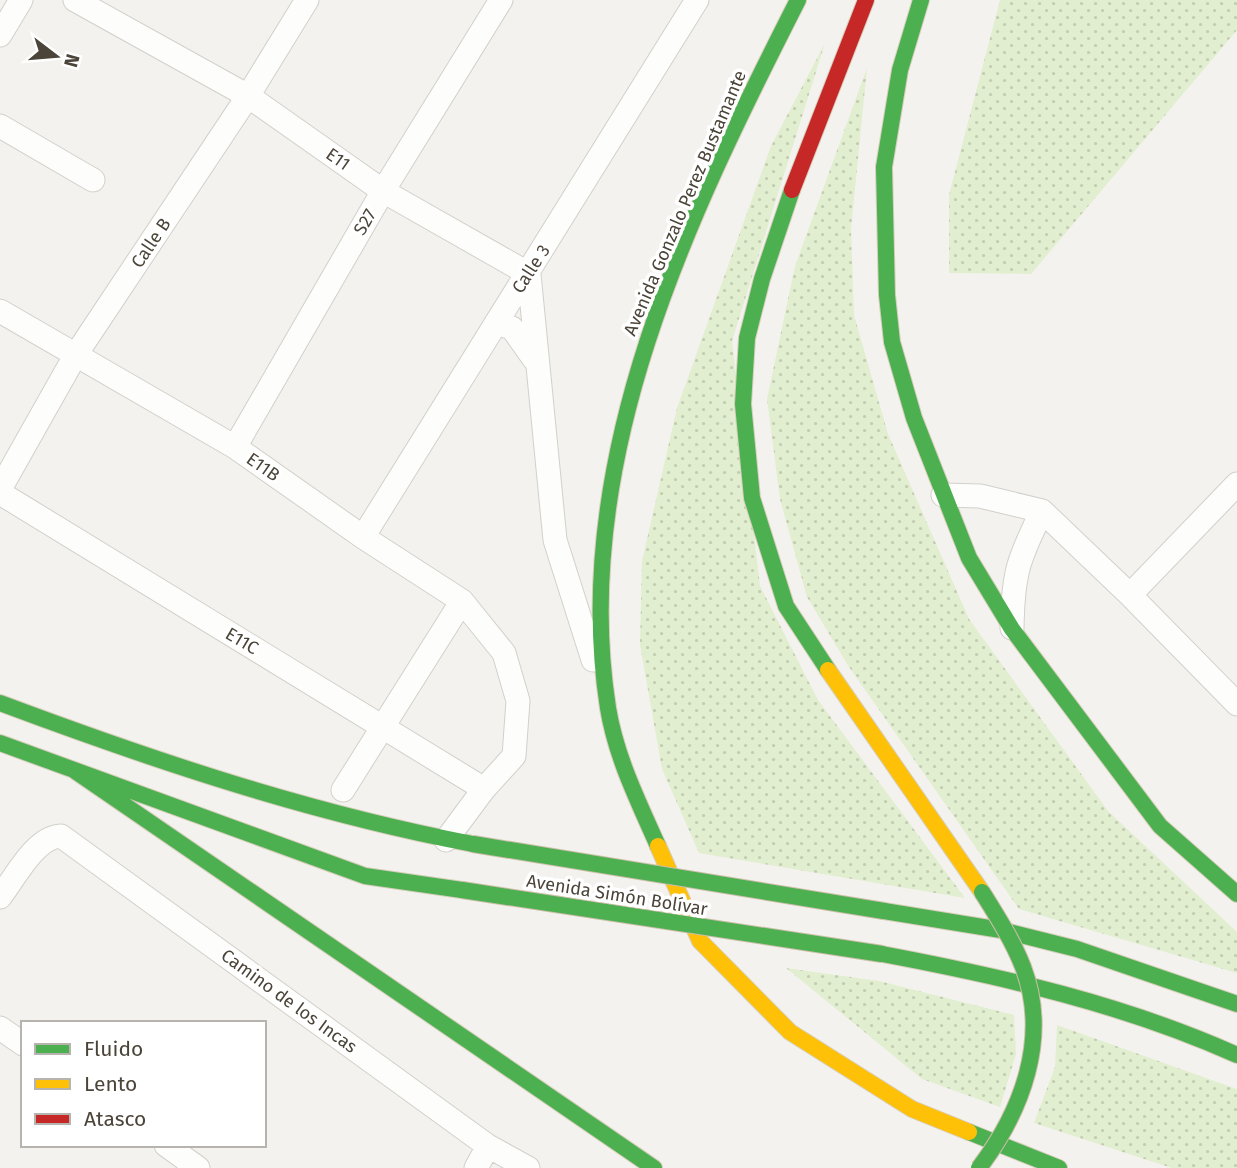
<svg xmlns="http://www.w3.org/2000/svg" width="1237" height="1168" viewBox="0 0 1237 1168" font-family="'Fira Sans',sans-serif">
  <defs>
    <pattern id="grass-dots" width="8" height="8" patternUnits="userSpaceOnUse" patternTransform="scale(1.75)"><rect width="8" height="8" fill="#e1eecf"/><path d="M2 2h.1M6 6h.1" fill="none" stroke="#c3cdb2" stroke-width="1.8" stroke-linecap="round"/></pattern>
  </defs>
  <rect width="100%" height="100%" fill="#f4f2ee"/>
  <path fill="url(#grass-dots)" d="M1000,0H1237V30L1031,274L949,273V195Z
    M825,43L732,341L760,586L818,700L965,898L699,853L662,769L640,645L642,561L677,408L771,146Z
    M867,68L851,229L854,315L888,434L969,619L1108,811L1237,932V973L1019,909L849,667L807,597L780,499L767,399L795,266Z
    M786,968L879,981L1014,1015L1016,1054L1000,1107L922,1079Z
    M1057,1025L1237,1089V1168H1172L1034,1123L1055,1067Z"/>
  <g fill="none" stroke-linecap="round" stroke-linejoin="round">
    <g stroke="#d2d0cb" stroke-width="25">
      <path id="street" d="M75,0L248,96L383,191L529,274L555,540L593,660
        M0,35L21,0
        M0,126L93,180
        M0,311L235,447L363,537L462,601L504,653L518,701L514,756L484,789L446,840
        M496,323L512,328L534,359
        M235,447L383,191L501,0
        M0,489L75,356L248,96L307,0
        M0,493L484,789
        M943,495L980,496L1042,511L1130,595L1237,704
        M363,537L697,0
        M1130,595L1237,484
        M1012,628C1013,573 1018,560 1042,511
        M343,790L462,601
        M0,897C15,878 35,837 61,836L488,1146L528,1168
        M0,1028L23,1044
        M166,1145L198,1168
        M476,1168L488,1146"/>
    </g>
    <g stroke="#d6cebb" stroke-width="18">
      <path id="fast" d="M921,0L900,70L884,167L887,295L892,342L914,418L969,558L1012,629L1160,826L1237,894
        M792,190L762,279L747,338L743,404L752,498L786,606L828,670
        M0,703C155,761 310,813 473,844
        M0,743L365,876L462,890
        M75,771L654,1168
        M658,846C638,801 616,757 608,708C569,460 689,214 798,0
        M884,911L1001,930L1077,949L1237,1004
        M882,954C1004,977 1123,1004 1237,1055
        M969,1132L1059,1168"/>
    </g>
    <g stroke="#d6cebb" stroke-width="18">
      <path id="slow" d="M828,670L982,892
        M658,846L700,941L790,1032L912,1109L969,1132"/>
    </g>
    <g stroke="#d6cebb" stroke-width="18">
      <path id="jam" d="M792,190L866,0"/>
    </g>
    <use href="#street" stroke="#fdfdfc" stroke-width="23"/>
    <use href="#fast" stroke="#4caf50" stroke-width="16"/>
    <use href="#slow" stroke="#ffc107" stroke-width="16"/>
    <use href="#jam" stroke="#c62828" stroke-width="16"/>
    <g stroke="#ccbfa9" stroke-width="18" stroke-linecap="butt">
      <path id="fast-bridge" d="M473,844L884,911
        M462,890L882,954
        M979,1168C1022,1111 1050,1038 1023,967C1013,941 997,916 982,892"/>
    </g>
    <use href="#fast-bridge" stroke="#4caf50" stroke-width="16"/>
  </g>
  <g text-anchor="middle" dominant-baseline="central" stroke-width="7" stroke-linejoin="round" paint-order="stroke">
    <g font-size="18" fill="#4b4439" stroke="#fff">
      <text transform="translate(338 159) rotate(35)">E11</text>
      <text transform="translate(685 203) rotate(-67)">Avenida Gonzalo Perez Bustamante</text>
      <text transform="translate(365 222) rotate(-60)">S27</text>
      <text transform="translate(151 243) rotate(-56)">Calle B</text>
      <text transform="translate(531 269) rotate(-57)">Calle 3</text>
      <text transform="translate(263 467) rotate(35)">E11B</text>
      <text transform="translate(242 641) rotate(31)">E11C</text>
      <text transform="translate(617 895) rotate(9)">Avenida Simón Bolívar</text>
      <text transform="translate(289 1001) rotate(36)">Camino de los Incas</text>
    </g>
  </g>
  <rect x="21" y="1021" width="245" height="126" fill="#ffffff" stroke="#b7b4b0" stroke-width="2"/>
  <rect x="35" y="1044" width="35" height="10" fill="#4caf50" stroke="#b7b4b0" stroke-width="2"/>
  <text x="84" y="1056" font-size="21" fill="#4b4439">Fluido</text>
  <rect x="35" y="1079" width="35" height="10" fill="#ffc107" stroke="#b7b4b0" stroke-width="2"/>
  <text x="84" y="1091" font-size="21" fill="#4b4439">Lento</text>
  <rect x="35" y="1114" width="35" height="10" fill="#c62828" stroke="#b7b4b0" stroke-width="2"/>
  <text x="84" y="1126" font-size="21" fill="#4b4439">Atasco</text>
  <g transform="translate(56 56) rotate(106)" stroke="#ffffff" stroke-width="5" paint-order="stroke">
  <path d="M0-5L12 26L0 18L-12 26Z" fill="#4b4439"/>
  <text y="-10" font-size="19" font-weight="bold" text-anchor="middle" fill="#4b4439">N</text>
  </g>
</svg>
